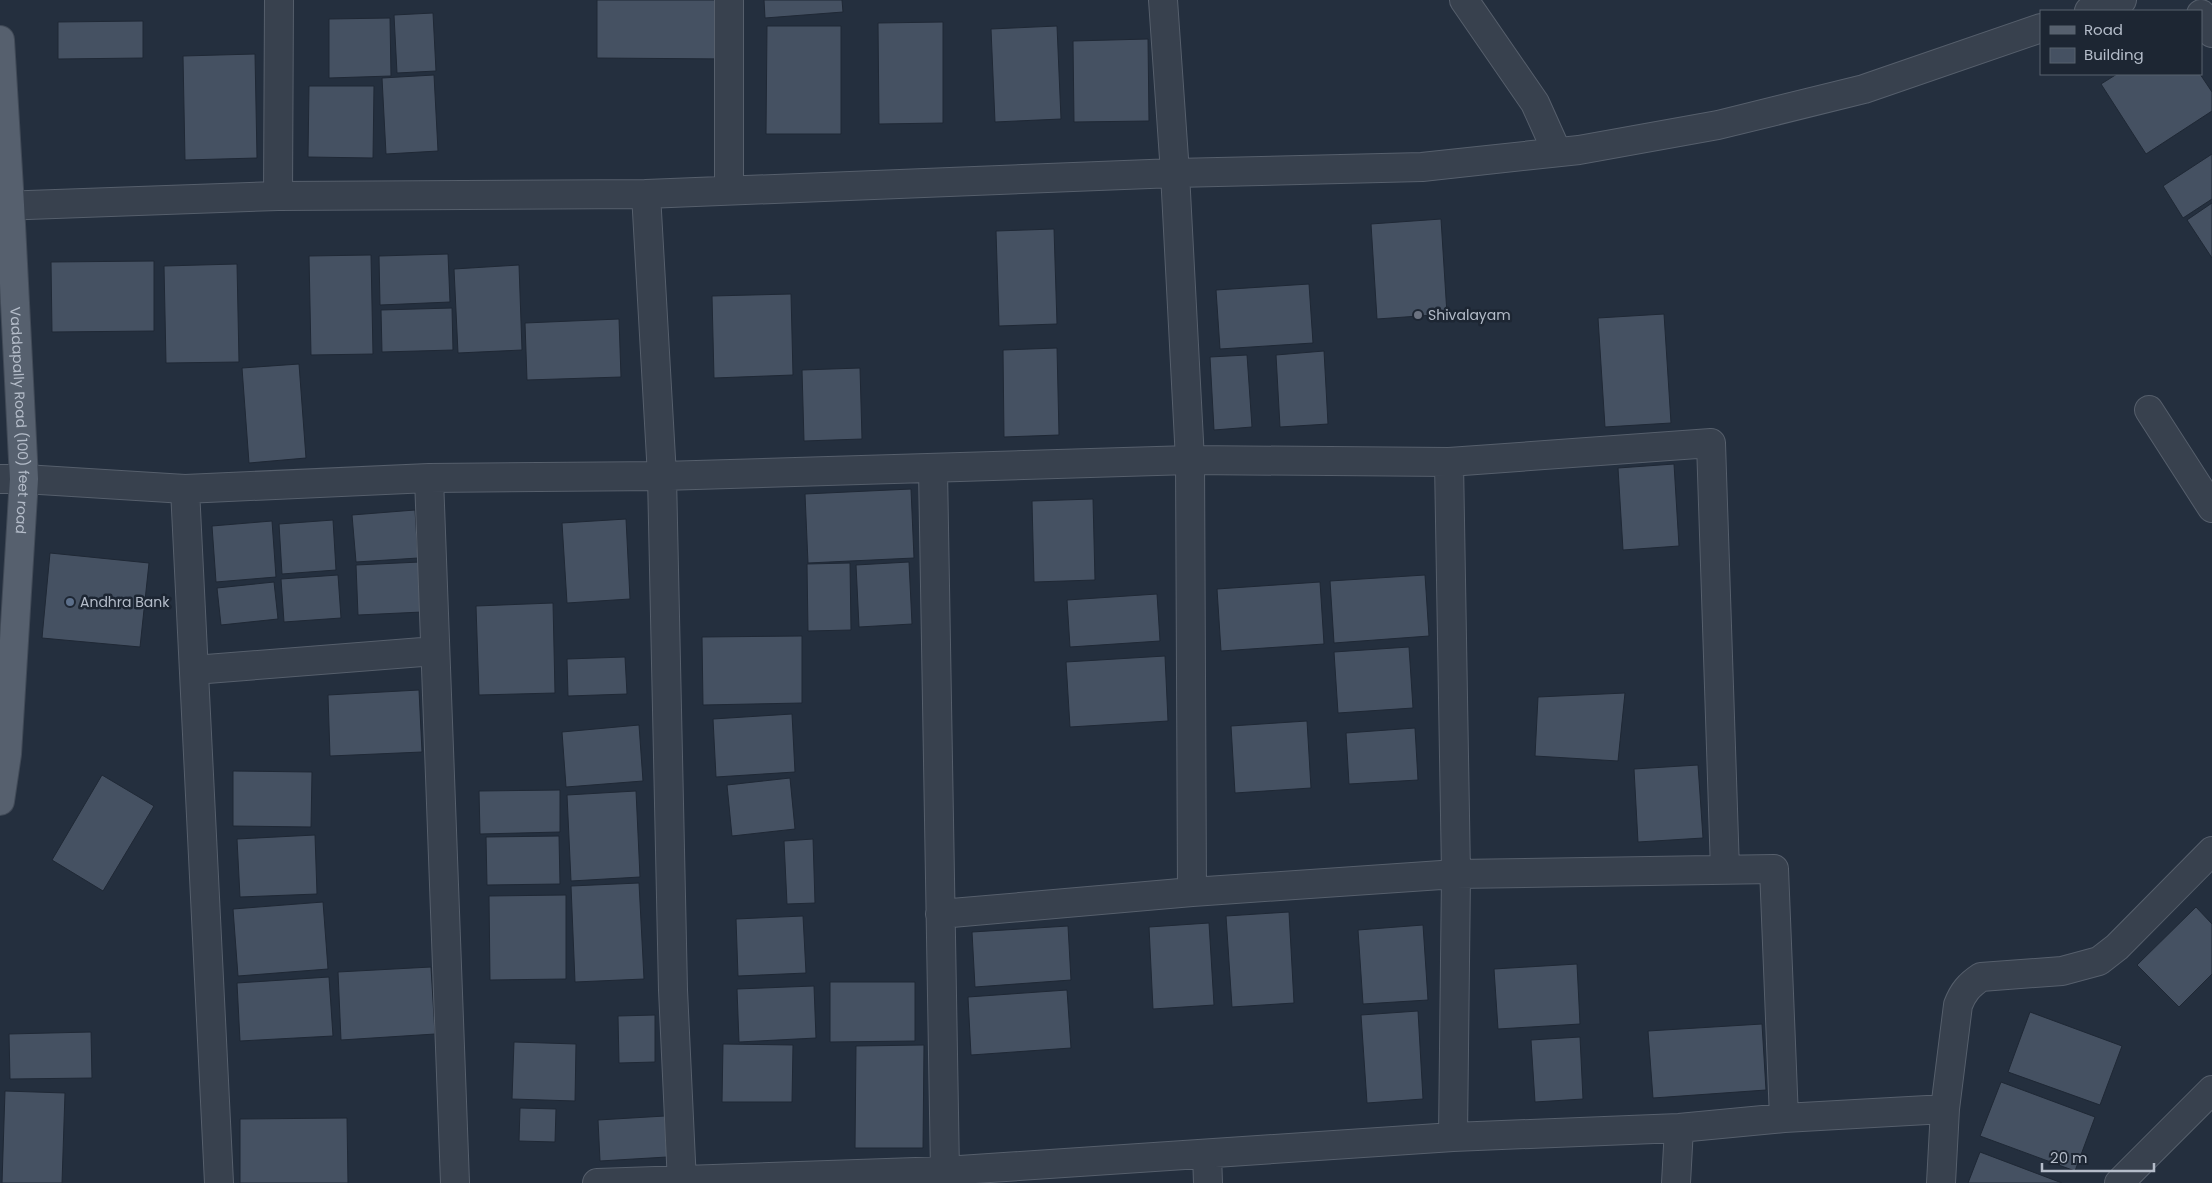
<svg xmlns="http://www.w3.org/2000/svg" width="2212" height="1183" viewBox="0 0 2212 1183" font-family="Poppins,sans-serif">
  <rect width="100%" height="100%" fill="#242f3e"/>
  <path fill="#455162" stroke="#1f2835" d="M597,0H729V59L597,58Z
    M764,0H842L843,12L765,18Z
    M433,13L436,71L397,73L394,15Z
    M390,18L391,76L329,78V19Z
    M143,21V58L58,59V22Z
    M943,22V123L879,124L878,23Z
    M767,26H841V134H766Z
    M1057,26L1061,119L995,122L991,29Z
    M1148,39L1149,121L1074,122L1073,41Z
    M255,54L257,158L185,160L183,56Z
    M2117,74H2200L2212,92V111L2146,154L2101,84Z
    M434,75L438,151L386,154L382,78Z
    M309,86H374L373,158L308,157Z
    M2212,154V199L2183,218L2163,186Z
    M2212,203V258L2187,220Z
    M1441,219L1447,314L1377,319L1371,224Z
    M1054,229L1057,324L999,326L996,231Z
    M448,254L450,302L380,305L379,256Z
    M371,255L373,354L311,355L309,256Z
    M154,261V331L52,332L51,262Z
    M237,264L239,362L166,363L164,266Z
    M519,265L522,350L458,353L454,269Z
    M1309,284L1313,343L1220,349L1216,290Z
    M791,294L793,375L714,378L712,296Z
    M452,308L453,350L382,352L381,310Z
    M1664,314L1671,423L1605,427L1598,318Z
    M619,319L621,377L527,380L525,323Z
    M1057,348L1059,435L1004,437L1003,350Z
    M1324,351L1328,424L1280,427L1276,355Z
    M1247,355L1252,427L1214,430L1210,357Z
    M299,364L306,458L249,463L242,368Z
    M860,368L862,439L804,441L802,370Z
    M1674,464L1679,546L1623,550L1618,468Z
    M911,489L914,558L808,563L805,494Z
    M1093,499L1095,580L1034,582L1032,501Z
    M415,510L418,558L356,562L352,515Z
    M626,519L630,599L567,603L562,523Z
    M333,520L336,570L282,574L279,524Z
    M272,521L276,577L216,582L212,526Z
    M50,553L149,563L140,647L42,638Z
    M420,562L422,612L358,615L356,565Z
    M909,562L912,624L859,627L856,565Z
    M850,563L851,630L808,631L807,564Z
    M338,575L341,618L284,622L281,579Z
    M1425,575L1429,636L1334,643L1330,581Z
    M274,582L278,619L221,625L217,588Z
    M1320,582L1324,644L1221,651L1217,589Z
    M1157,594L1160,641L1070,647L1067,600Z
    M553,603L555,693L479,695L476,606Z
    M802,636V703L703,705L702,637Z
    M1409,647L1413,708L1338,713L1334,652Z
    M1165,656L1168,721L1070,727L1066,662Z
    M625,657L627,694L568,696L567,659Z
    M419,690L422,752L330,756L328,695Z
    M1625,693L1618,761L1535,756L1538,697Z
    M792,714L795,772L716,777L713,719Z
    M1307,721L1311,788L1235,793L1231,726Z
    M639,725L643,781L566,787L562,732Z
    M1415,728L1418,780L1349,784L1346,733Z
    M1698,765L1703,838L1638,842L1634,769Z
    M233,771L312,772L311,827L233,826Z
    M102,775L154,806L103,891L52,860Z
    M790,778L795,829L732,836L727,785Z
    M560,790V832L480,834L479,791Z
    M636,791L640,877L571,881L567,795Z
    M315,835L317,894L240,897L237,839Z
    M559,836L560,884L487,885L486,837Z
    M813,839L815,903L787,904L784,841Z
    M639,883L644,979L575,982L571,886Z
    M566,895V979L490,980L489,896Z
    M323,902L328,969L238,976L233,909Z
    M2196,907L2212,924V974L2179,1007L2137,965Z
    M1289,912L1294,1003L1232,1007L1226,916Z
    M803,916L806,973L738,976L736,919Z
    M1209,923L1214,1005L1153,1009L1149,927Z
    M1423,925L1428,1000L1363,1004L1358,930Z
    M1068,926L1071,980L975,987L972,932Z
    M1577,964L1580,1024L1498,1029L1494,969Z
    M431,967L435,1034L341,1040L338,972Z
    M329,977L333,1036L240,1041L237,983Z
    M830,982H915V1041L830,1042Z
    M814,986L816,1038L739,1042L737,989Z
    M1067,990L1071,1048L971,1055L968,997Z
    M1418,1011L1423,1099L1367,1103L1361,1015Z
    M2030,1012L2122,1046L2100,1105L2008,1072Z
    M655,1015V1062L619,1063L618,1016Z
    M1762,1024L1766,1090L1653,1098L1648,1031Z
    M91,1032L92,1078L10,1079L9,1034Z
    M1580,1037L1583,1099L1535,1102L1531,1040Z
    M514,1042L576,1044L575,1101L512,1099Z
    M723,1044L793,1045L792,1102H722Z
    M924,1045L923,1148H855L856,1046Z
    M2001,1082L2095,1117L2075,1171L1980,1136Z
    M5,1091L65,1093L62,1183H2Z
    M520,1108L556,1109L555,1142L519,1141Z
    M665,1116L667,1157L600,1161L598,1120Z
    M347,1118L348,1183H240V1119Z
    M1980,1152L2062,1183H1968Z"/>
  <g fill="none" stroke-linecap="round" stroke-linejoin="round">
    <g stroke="#565f6c" stroke-width="30">
      <path id="minor" d="M729,0V190
        M1163,0L1175,173L1190,460L1192,892
        M1464,0L1535,103L1557,152
        M2089,11L2122,0
        M2201,14L2212,33
        M646,194L662,476L673,990L682,1183
        M278,196L279,0
        M0,206L278,196L646,194L1175,173L1422,167L1579,150L1718,125L1864,89L2041,28
        M2149,410L2212,508
        M1449,462L1456,874L1453,1137
        M933,469L945,1171
        M429,478L455,1183
        M0,479H24L185,489L429,478L662,476L1190,460L1449,462L1711,443L1725,870
        M185,489L219,1183
        M194,670L435,651
        M940,914L1192,892L1456,874L1774,869L1784,1118
        M1207,1154L1208,1183
        M597,1183L945,1171L1453,1137L1679,1128L1784,1118L1945,1109
        M1676,1183L1679,1128
        M1941,1183L1945,1109L1958,1005C1963,992 1969,985 1981,977L2062,971L2099,961L2117,947L2212,851
        M2119,1183L2212,1090"/>
    </g>
    <g stroke="#414a57" stroke-width="30">
      <g id="major">
        <path id="s1" d="M0,40L10,205L24,479L7,754L0,801"/>
      </g>
    </g>
    <use href="#minor" stroke="#38414e" stroke-width="28"/>
    <use href="#major" stroke="#56606e" stroke-width="28"/>
  </g>
  <circle fill="#6b7280" stroke="#1d2633" stroke-width="2" cx="1418" cy="315" r="5"/>
  <circle fill="#5c6f8a" stroke="#1d2633" stroke-width="2" cx="70" cy="602" r="5"/>
  <g text-anchor="middle" dominant-baseline="central" stroke-width="5" stroke-linejoin="round" paint-order="stroke">
    <g font-size="14" fill="#b4bcc9" stroke="#1d2633" text-anchor="start">
      <text x="1428" y="315">Shivalayam</text>
      <text x="80" y="602">Andhra Bank</text>
    </g>
    <g font-size="14" fill="#b4bcc9" stroke="#1d2633">
      <text stroke="none"><textPath href="#s1" startOffset="381">Vaddapally Road (100) feet road</textPath></text>
    </g>
  </g>
  <rect x="2040" y="10" width="162" height="65" fill="#1d2633" stroke="#59626f"/>
  <rect x="2050" y="26" width="25" height="8" fill="#56606e" stroke="#59626f"/>
  <text x="2084" y="35" font-size="15" fill="#b4bcc9">Road</text>
  <rect x="2050" y="48" width="25" height="15" fill="#455162" stroke="#59626f"/>
  <text x="2084" y="60" font-size="15" fill="#b4bcc9">Building</text>
  <path d="M2042 1163v8h112v-8" fill="none" stroke="#b4bcc9" stroke-width="2.5"/>
  <text x="2050" y="1163" font-size="15" fill="#b4bcc9" stroke="#1d2633" stroke-width="4" paint-order="stroke">20 m</text>
</svg>
